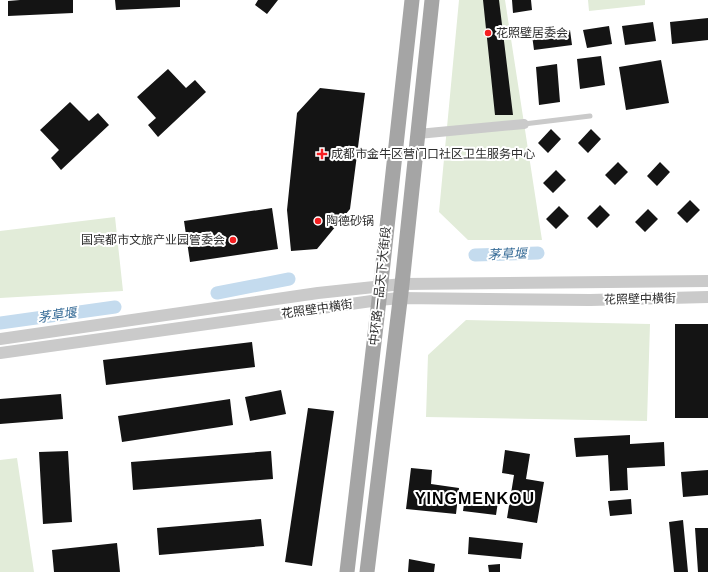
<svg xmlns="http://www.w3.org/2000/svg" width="708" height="572" viewBox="0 0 708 572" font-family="Helvetica,'Noto Sans SC',sans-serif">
  <rect width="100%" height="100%" fill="#fff"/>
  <path fill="#e2ecd9" d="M459,0H505L542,240H468L439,212Z
    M588,0H645V5L589,11Z
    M115,217L123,291L0,298V231Z
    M466,320L650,324L647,421L426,417L428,355Z
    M17,458L34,572H0V460Z"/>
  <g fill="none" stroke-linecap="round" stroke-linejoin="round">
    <path stroke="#c4dbee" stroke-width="13" d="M475,255L538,253
      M217,293L289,279
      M0,323L115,307"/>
  </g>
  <path fill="#141414" d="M20,0H73V13L8,16V1Z
    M115,0H180V7L116,10Z
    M258,0H278L267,14L255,5Z
    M483,0H499L513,115H495Z
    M512,0H531L532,10L513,13Z
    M708,18V40L672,44L670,22Z
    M653,22L656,41L625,45L622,26Z
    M609,26L612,44L587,48L583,30Z
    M570,30L572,45L534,50L532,35Z
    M601,56L605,85L580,89L577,59Z
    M661,60L669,103L626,110L619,67Z
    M557,64L560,102L539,105L536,67Z
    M168,69L186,88L195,80L206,92L158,137L148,125L156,118L137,97Z
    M320,88L365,93L350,209L317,249L291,251L287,210L297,113Z
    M70,102L89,121L98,113L109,125L61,170L51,158L59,150L40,130Z
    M551,129L561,139L548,153L538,143Z
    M591,129L601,139L588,153L578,143Z
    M618,162L628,172L615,185L605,175Z
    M660,162L670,172L657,186L647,176Z
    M556,170L566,180L553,193L543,183Z
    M690,200L700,210L687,223L677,213Z
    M600,205L610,215L597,228L587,218Z
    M559,206L569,216L556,229L546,219Z
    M272,208L278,249L190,262L184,221Z
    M648,209L658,219L645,232L635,222Z
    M675,324H708V418H675Z
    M252,342L255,367L106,385L103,360Z
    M281,390L286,414L250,421L245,397Z
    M61,394L63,419L0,424V399Z
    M230,399L233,425L122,442L118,416Z
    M308,408L334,411L312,566L285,562Z
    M630,435V444L664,442L665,466L627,468L628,490L610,491L608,455L576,457L574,438Z
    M505,450L530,454L526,479L544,482L537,523L507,518L514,475L502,473Z
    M68,451L72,522L43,524L39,452Z
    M271,451L273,479L133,490L131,462Z
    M411,468L432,470L431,484L459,488L456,514L406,509Z
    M708,470V495L683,497L681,472Z
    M466,490L499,495L496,515L463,511Z
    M631,499L632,514L610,516L608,501Z
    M261,519L264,546L159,555L157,528Z
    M683,520L688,572H674L669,522Z
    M695,528H708V572H698Z
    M469,537L523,543L521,559L468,554Z
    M117,543L120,572H54L52,550Z
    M409,559L435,564L434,572H408Z
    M500,564V572H489L488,565Z"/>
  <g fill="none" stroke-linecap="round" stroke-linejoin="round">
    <path stroke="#cacaca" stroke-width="5" d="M524,124L590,116"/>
    <path stroke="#cacaca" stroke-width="10" d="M418,134L524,124"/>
    <path stroke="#cacaca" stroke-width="12" d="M0,339L318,293L402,284L708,281
      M0,353L379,300L400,298L590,300L708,297"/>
    <path stroke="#a5a5a5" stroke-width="15" d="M347,572L379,300L412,0
      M367,572L402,284L432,0"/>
  </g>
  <g fill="#f51f21" stroke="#fff" stroke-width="1.5">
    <circle cx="488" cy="33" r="4"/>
    <path d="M320 148h4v4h4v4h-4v4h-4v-4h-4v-4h4z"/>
    <circle cx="318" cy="221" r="4"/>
    <circle cx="233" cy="240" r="4"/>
  </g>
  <g text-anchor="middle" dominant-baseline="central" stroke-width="4" stroke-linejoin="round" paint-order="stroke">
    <g font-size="12" fill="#2d2d2d" stroke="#fff" text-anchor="start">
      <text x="496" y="33">花照壁居委会</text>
      <text x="331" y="154">成都市金牛区营门口社区卫生服务中心</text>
      <text x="326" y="221">陶德砂锅</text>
      <text x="225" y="240" text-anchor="end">国宾都市文旅产业园管委会</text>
    </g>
    <g font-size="12" fill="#2d2d2d" stroke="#fff">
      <text transform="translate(380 286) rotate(-84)">中环路一品天下大街段</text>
      <text transform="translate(640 299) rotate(-1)">花照壁中横街</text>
      <text transform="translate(317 309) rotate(-8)">花照壁中横街</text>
    </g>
    <g font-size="13" font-style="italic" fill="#346a96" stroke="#fff">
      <text transform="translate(507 254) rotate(-2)">茅草堰</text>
      <text transform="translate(57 315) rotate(-8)">茅草堰</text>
    </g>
    <g font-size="16" font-weight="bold" letter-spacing="1" fill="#000" stroke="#fff">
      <text x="475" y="498">YINGMENKOU</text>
    </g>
  </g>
</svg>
